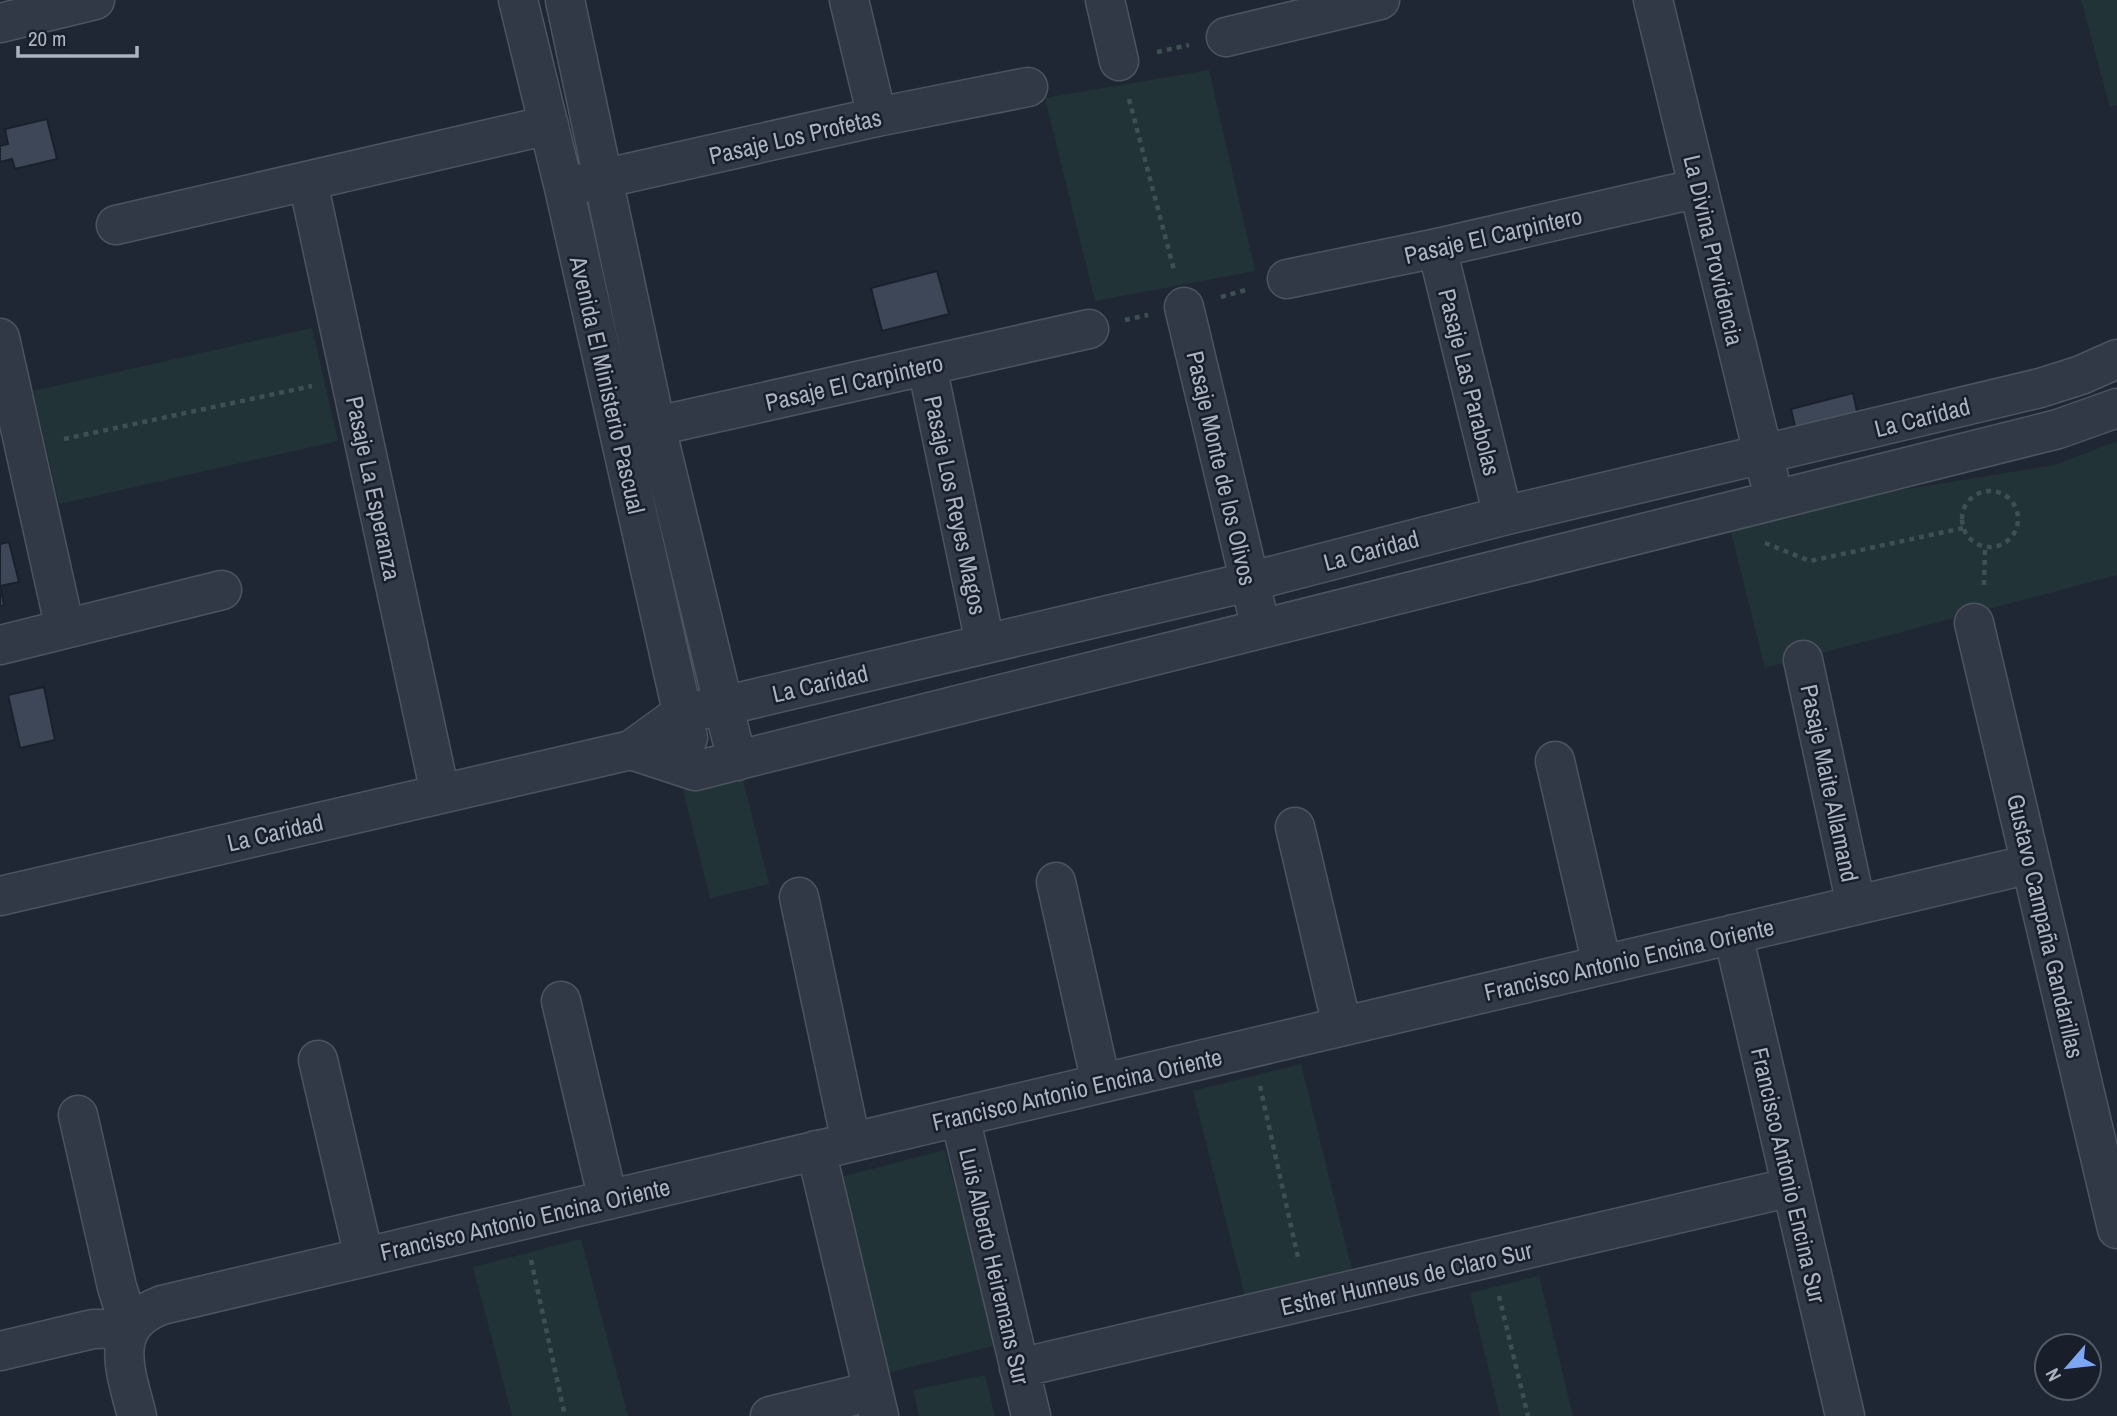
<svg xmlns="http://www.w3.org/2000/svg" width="2117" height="1416" viewBox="0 0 2117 1416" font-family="'Archivo Narrow',sans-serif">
  <rect width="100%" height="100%" fill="#1f2735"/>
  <path fill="#213336" d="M2081,0H2117V105L2110,107Z
    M1209,70L1255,271L1095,301L1045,98Z
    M312,328L338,441L59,504L33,391Z
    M2117,441V575L1765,668L1730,528L1895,491L2055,465Z
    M742,776L769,884L710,898L683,790Z
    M1301,1064L1352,1269L1245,1296L1193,1091Z
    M945,1150L997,1345L888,1373L837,1178Z
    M581,1239L628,1416H512L473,1267Z
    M1539,1276L1573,1416H1500L1470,1293Z
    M985,1375L995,1416H919L913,1390Z"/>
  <path fill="#3d4758" stroke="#1a212c" stroke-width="2" d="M47,119L57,159L15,169L12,159L0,162V146L8,144L5,129Z
    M937,271L949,314L882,331L871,288Z
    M1853,393L1858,416L1796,431L1791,409Z
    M9,542L19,582L0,586L4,605L0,606V544Z
    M44,687L55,740L20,748L8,695Z"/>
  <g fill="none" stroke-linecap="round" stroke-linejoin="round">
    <g stroke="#4d5461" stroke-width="41">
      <path id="minor" d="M518,0L564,188L688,738
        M565,0L656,427L737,761
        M849,0L877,117
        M1105,0L1119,61
        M1653,0L1769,478
        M0,23L95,0
        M1226,37L1380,0
        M308,182L440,793
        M579,184L877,117L1028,87
        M116,225L549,125
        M1437,248L1503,516
        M1287,279L1437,248L1699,188
        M1184,307L1256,608
        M0,338L65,629
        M927,366L985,643
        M630,432L1089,329
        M1974,623L2117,1229
        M0,645L222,590
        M1803,660L1856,905
        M631,750L695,771L2058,429L2117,408
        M1555,761L1602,965
        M1295,827L1342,1026
        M1056,882L1101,1083
        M0,896L631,750L682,713L723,706L1248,582L1503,516L2040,388L2081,375L2117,359
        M799,897L851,1142
        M1733,934L1845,1416
        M561,1001L608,1200
        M318,1060L364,1257
        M78,1115L117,1287L130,1328
        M960,1117L1031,1416
        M816,1150L879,1416
        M0,1351L93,1329L130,1328
        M1019,1368L1792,1187
        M137,1416C126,1372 106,1326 162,1305L2031,864
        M770,1416L873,1391"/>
    </g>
    <path stroke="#3e5054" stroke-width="4.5" stroke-dasharray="5 5" stroke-linecap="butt" d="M1157,52L1189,45
      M1129,99L1174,270
      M1221,297L1249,289
      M1125,320L1148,315
      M64,439L312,386
      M1962 519a28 28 0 1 1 56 0a28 28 0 1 1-56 0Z
      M1765,543L1810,561L1963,528
      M1984,585L1985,547
      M1260,1086L1299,1262
      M531,1260L565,1416
      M1499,1296L1528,1416"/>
    <use href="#minor" stroke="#323946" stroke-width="38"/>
  </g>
  <g text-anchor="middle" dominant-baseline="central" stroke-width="5" stroke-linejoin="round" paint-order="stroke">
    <g font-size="24" fill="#acb4c3" stroke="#181f2a">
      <text transform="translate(795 136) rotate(-13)">Pasaje Los Profetas</text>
      <text transform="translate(1493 235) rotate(-13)">Pasaje El Carpintero</text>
      <text transform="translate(1714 250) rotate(77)">La Divina Providencia</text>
      <text transform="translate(854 382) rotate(-13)">Pasaje El Carpintero</text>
      <text transform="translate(1470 382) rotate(76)">Pasaje Las Parabolas</text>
      <text transform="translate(608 385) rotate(77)">Avenida El Ministerio Pascual</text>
      <text transform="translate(1922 417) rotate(-14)">La Caridad</text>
      <text transform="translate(1222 468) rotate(77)">Pasaje Monte de los Olivos</text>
      <text transform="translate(374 488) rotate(78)">Pasaje La Esperanza</text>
      <text transform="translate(956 505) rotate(78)">Pasaje Los Reyes Magos</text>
      <text transform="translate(1371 550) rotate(-15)">La Caridad</text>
      <text transform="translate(820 683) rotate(-13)">La Caridad</text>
      <text transform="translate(1830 783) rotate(78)">Pasaje Maite Allamand</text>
      <text transform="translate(275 832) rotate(-13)">La Caridad</text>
      <text transform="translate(2046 926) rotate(77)">Gustavo Campaña Gandarillas</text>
      <text transform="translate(1629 959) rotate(-13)">Francisco Antonio Encina Oriente</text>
      <text transform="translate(1077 1089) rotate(-13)">Francisco Antonio Encina Oriente</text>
      <text transform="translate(1789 1175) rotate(77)">Francisco Antonio Encina Sur</text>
      <text transform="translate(525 1219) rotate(-13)">Francisco Antonio Encina Oriente</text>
      <text transform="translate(995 1266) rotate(77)">Luis Alberto Heiremans Sur</text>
      <text transform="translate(1406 1278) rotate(-13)">Esther Hunneus de Claro Sur</text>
    </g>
  </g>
  <g transform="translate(2068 1367) rotate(242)"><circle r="33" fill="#181f2a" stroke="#535b67" stroke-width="2"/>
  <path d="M0-5L12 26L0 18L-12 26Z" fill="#7da7f6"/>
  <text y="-10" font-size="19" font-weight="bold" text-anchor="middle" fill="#acb4c3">N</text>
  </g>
  <path d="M18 46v10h119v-10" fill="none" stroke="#acb4c3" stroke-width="3.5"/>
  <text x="28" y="46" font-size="21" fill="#acb4c3" stroke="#181f2a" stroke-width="5" paint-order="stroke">20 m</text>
</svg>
